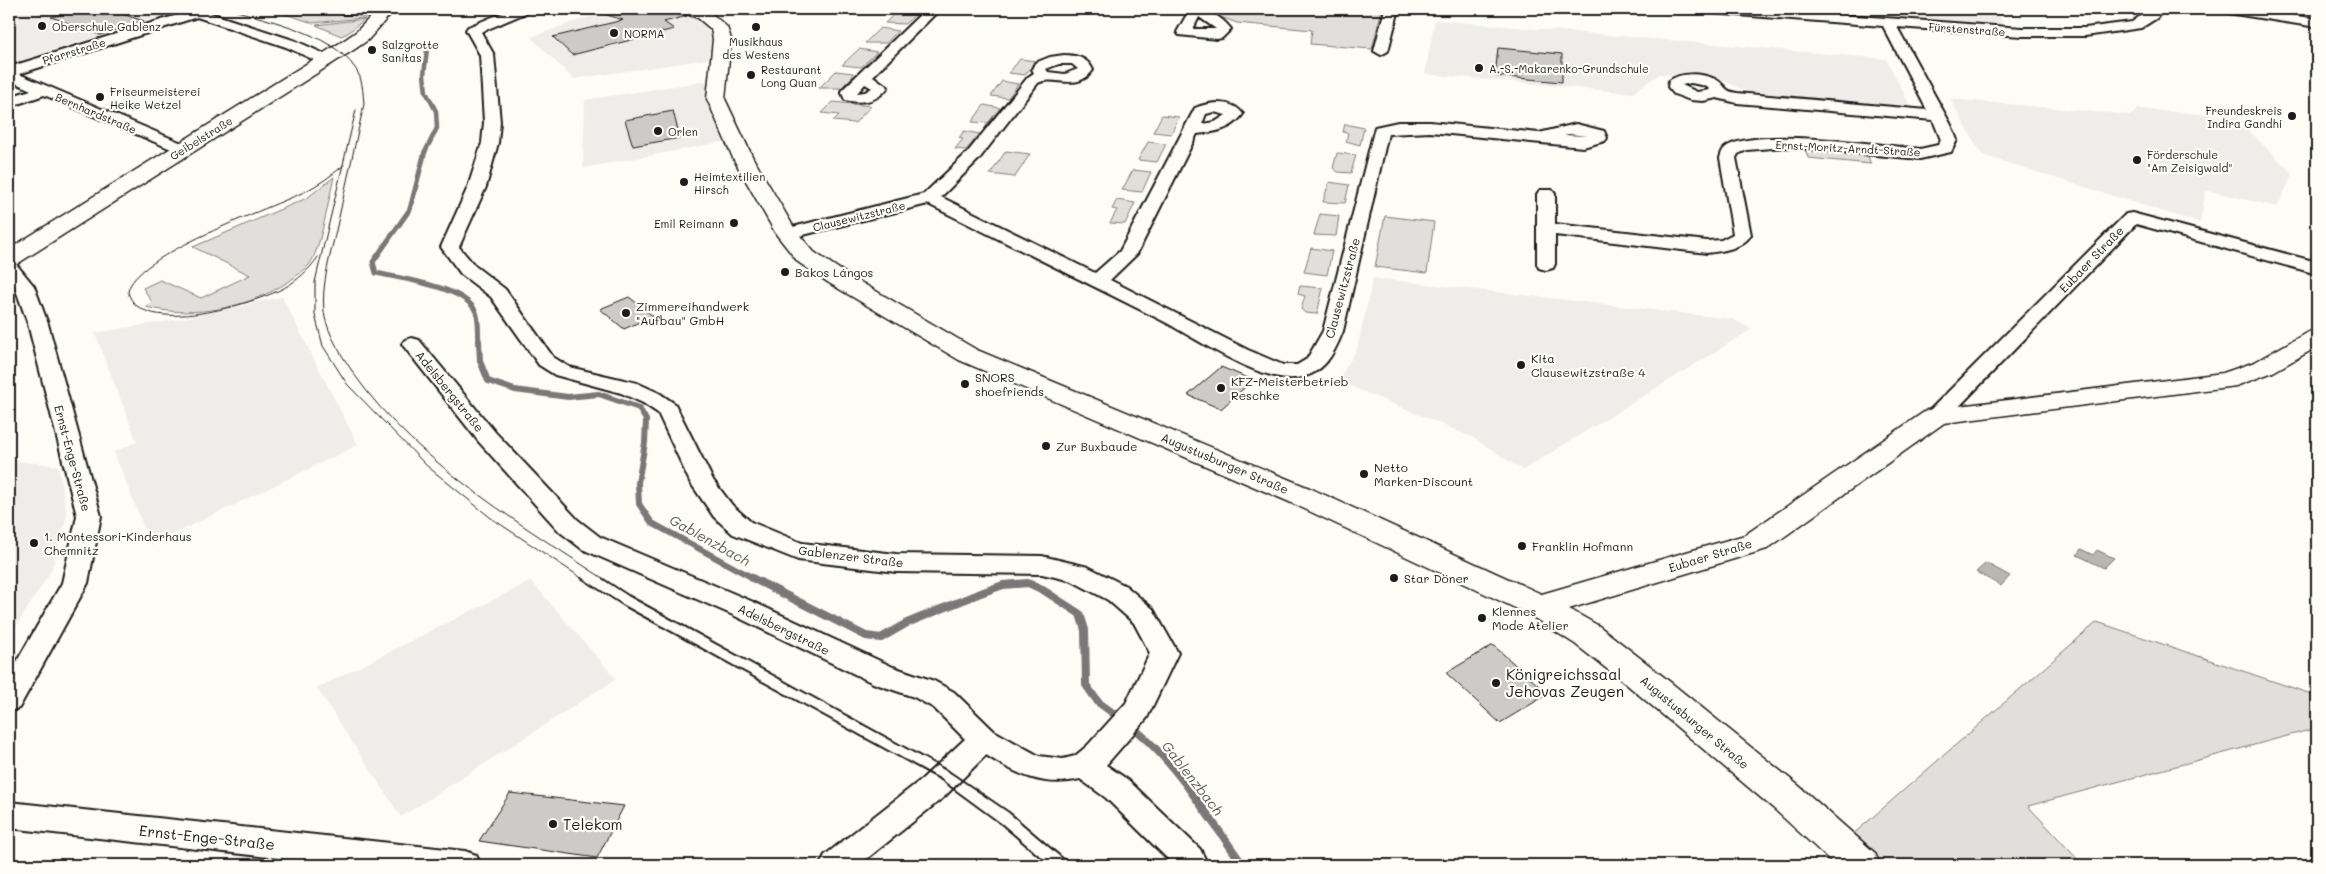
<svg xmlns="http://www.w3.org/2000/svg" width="2326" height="874" viewBox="0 0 2326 874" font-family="Mali,sans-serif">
  <rect width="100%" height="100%" fill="#fdfcf7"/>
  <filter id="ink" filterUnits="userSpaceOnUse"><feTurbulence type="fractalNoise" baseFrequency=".02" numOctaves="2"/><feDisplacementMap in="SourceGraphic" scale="10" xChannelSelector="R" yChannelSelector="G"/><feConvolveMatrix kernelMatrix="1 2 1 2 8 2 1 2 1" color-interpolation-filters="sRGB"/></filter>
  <g filter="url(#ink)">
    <path fill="#eeede9" d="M9,9H164L176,12L16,62H9Z
      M639,9H671L699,19L707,27L712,37L708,59L573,79L531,37L588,17H619Z
      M1791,9H1994L2003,22L1997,25L1974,24Z
      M1435,20L1886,59L1911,107L1748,92L1723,80L1659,74L1633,93L1425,74Z
      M706,81L709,104L727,141L583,168L585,100Z
      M1950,99L2131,115L2139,109L2235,117L2293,174L2277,207L2206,190L2200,223L1982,155Z
      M1373,278L1732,319L1752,329L1523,470L1472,437L1338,381L1357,349Z
      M282,297L358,445L151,545L114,452L137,442L95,333L181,319Z
      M9,460L58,466L67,516L51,571L10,636Z
      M531,581L616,679L401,817L317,688Z"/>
    <path fill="#e0dfdb" stroke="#7e7e7c" d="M270,9L368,13L372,17L313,23Z
      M899,9L918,12L905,24L885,23Z
      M1218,9H1382L1372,49L1310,44L1312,30L1237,23L1215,15Z
      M365,19L348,33L341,36L316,25Z
      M880,28L898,31L886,43H865Z
      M859,49L877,52L861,67L842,65Z
      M1020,59L1036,61L1025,75L1009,73Z
      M836,71L853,73V76L841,88H819Z
      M1002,81L1018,84L1008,98L991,96Z
      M833,102L871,106L855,123L833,121L839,115L822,113Z
      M984,105L1000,108L988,123L972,122Z
      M1162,115L1179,117L1171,134L1153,132Z
      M1345,124L1364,128L1360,145L1346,141L1348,133L1343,132Z
      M964,131L980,134L966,150L955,149L963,139L959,138Z
      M1148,142L1166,144L1157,162L1138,160Z
      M1805,148L1867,154L1871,164L1808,158Z
      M1006,151L1030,154L1015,177L990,174Z
      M1337,153L1356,155L1351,173L1338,172L1333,168Z
      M1133,170L1151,172L1142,192L1122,190Z
      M334,177C329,198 321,246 311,262C306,270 296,276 288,282C248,308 193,319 146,307L152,302L143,288L160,280L201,298L250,275L193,247L307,198Z
      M1329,182L1349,185L1345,203L1323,202Z
      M1117,200L1135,203L1125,224L1110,223L1117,210L1112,209Z
      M1320,214L1339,216L1336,236L1314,235Z
      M1385,216L1434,222L1427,273L1375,267Z
      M1311,248L1332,251L1327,275L1304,272Z
      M1300,286L1323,288L1317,314L1305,313L1301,309L1305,296L1298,294Z
      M2097,622L2317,696V728L2028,806L2083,865H1873L1851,836Z"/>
    <path fill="#b7b6b2" stroke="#797876" d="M2081,549L2093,555L2097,550L2114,558L2104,568L2077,555Z
      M1986,563L2010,576L2001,586L1976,572Z"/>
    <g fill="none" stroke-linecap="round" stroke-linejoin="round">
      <path stroke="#797876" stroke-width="4.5" d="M425,152L437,128L436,111L426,92L424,75L427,49"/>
      <path stroke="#797876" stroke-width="5" d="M425,151L410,209L373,262L376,273C401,279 470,287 477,315C479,323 478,333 479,342"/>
      <path stroke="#797876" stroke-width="6" d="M479,341L480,361L488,381L515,390L568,397L599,394L639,408L646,420L645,443L638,483L639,504L652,523L755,579"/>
      <path stroke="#797876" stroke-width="8" d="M752,578L866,636L881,638L907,623L978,594L1003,585L1028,583L1043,590L1080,614L1085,630L1086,685L1098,702L1121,719
        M1129,725C1172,756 1211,821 1243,865"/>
    </g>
    <path fill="#cccbc8" stroke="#1c1c1c" d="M80,9H107L144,21L100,35L51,17Z
      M602,9H677L680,14L687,16L664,22L674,29L572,55L553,37L623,20L601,13Z
      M1498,48L1562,54V82L1495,76Z
      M673,111L680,138L633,146L625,120Z
      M629,297L653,316L624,329L600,309Z
      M1221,367L1253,380L1221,409L1188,395Z
      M1493,645L1548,694L1500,723L1446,673Z
      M510,793L624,806L597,858L479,841Z"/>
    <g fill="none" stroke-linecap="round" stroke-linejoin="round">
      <g stroke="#1c1c1c" stroke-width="4">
        <path id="minor" d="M179,9H198L296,41L331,57L333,60L326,64L321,63L286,47L197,17L19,74L189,146L191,149L189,152L183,154L44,95L9,107V97L31,90L9,80V67L184,13Z
          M512,9H530L528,12L481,32L494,55L500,122L498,143L486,187L459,247L475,266L505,289L553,357L569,367L637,383L659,393L675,404L713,480L732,505L751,522L802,543L896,554L1042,556L1088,567L1126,586L1153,609L1178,653L1147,718L1106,765L1128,780L1200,849L1205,859L1202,865H1174L1106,798L1080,779C1044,788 1016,774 986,755L944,797L859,865H820L825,855L922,779L965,739L934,708L914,697L873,683L733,615L582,549L560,532L479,442L402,344L405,340L412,338L419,340L495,432L578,520L600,537L751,601L893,667L934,681L954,692L994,731L1039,756L1063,759L1075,756L1087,746L1126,703L1150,653L1134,623L1108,600L1072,581L1042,574L896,572L798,560L733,534L714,517L690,482L658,413L643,403L621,393L555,375L539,365L491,297L461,274L441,247L468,187L482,143L484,122L480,55L466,30L468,27Z
          M926,9H940L873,76L888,87C878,102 861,104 845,100L841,91L844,88ZM865,84L872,88L865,92L857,93Z
          M1190,9C1207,9 1220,15 1231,29L1222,38L1217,39L1179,35L1177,32ZM1199,17L1216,29H1193Z
          M1385,9H1399L1388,51L1381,55L1374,51Z
          M1705,9H1763L2022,28H2085L2124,23L2132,22L2150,9H2163L2157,18L2141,28L2085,36H2022L1897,27L1951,125L1957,140L1951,152L1920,159L1785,147L1747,150L1738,154L1736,158L1751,235C1741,249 1723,251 1707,253L1555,235V264L1553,268L1546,270L1539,268L1537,264V194L1540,190H1552L1555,194V224L1707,241L1721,240L1733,234L1720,158C1721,155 1722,150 1725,148C1750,126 1884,146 1920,149L1938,145L1941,140L1933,120L1737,103L1717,98L1703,101L1690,100L1674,94L1668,87L1669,81C1681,72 1701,73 1715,79C1726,84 1722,91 1737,93L1927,110L1883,26L1712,13ZM1691,83L1706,86L1710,90L1697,92L1682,85Z
          M2221,9H2252L2317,19V27L2228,13Z
          M1064,55C1076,55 1088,58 1093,70C1077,93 1054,74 1038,83L979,159L941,197L1095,273L1120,251L1195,108C1210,102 1232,99 1243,114C1232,130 1215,132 1197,134L1137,254L1110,280L1248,350L1283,365H1297L1307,359L1323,331L1375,127L1398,122H1430L1539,133L1576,124L1604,131L1607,138L1605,141L1583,147L1430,132L1388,134L1343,331C1334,354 1323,376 1295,378C1257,381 1196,338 1161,320C1084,281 1006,243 928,204L787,239L781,238L778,234L781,230L924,194L967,153L1028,77L1034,73L1032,69L1035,63L1050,57ZM1059,64H1072L1078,69L1065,74L1048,72L1046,69ZM1214,112L1226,115L1215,122L1202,124L1206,114ZM1569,134L1588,136L1564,135Z
          M2132,213L2317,262V274L2136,224L1945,421L1937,423L1929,421L1926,416L1929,411L2126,214Z
          M9,262L16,264L34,286L48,324L101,516L88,583L19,708L9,711V675L62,583L77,516L28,324L15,287L9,280Z
          M9,802L465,851L476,855L481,865H341L9,828Z"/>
      </g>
      <g stroke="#1c1c1c" stroke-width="3">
        <path id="tertiary" d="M378,9H395L368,40L355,49L17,264L9,266V249L343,41L356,32Z
          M2317,330V347L2273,372L2236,386L1944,423L1767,549L1539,618L1528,614L1523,606L1528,598L1745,535L1927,410L2223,373L2255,362L2308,332Z"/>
      </g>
      <g stroke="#1c1c1c" stroke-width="3">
        <path id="secondary" d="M336,9H402L400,12L394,14H344L338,12Z
          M679,9H702L710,12L727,27L731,39L725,99L753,158L796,231L814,252L845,273L977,350L1314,490L1550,598L1599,626L1649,665L1799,786L1875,853L1880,865H1835L1773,808L1625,683L1575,644L1528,614L1294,504L959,360L829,283L798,262L776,234L733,158L707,99L713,39L711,29L698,18L681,12Z"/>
      </g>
      <use href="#minor" fill="#fdfcf7" fill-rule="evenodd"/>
      <use href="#tertiary" fill="#fdfcf7" fill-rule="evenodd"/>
      <use href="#secondary" fill="#fdfcf7" fill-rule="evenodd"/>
      <path stroke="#1c1c1c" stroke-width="1" d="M230,9C270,21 342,35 360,77C363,86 363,95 364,104C355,145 346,185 337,226C331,254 321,283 324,312C326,327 335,344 343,357C400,452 513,519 604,579
        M356,110L315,282V315L323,346L347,384L427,466L491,518L583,579
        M318,257C309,270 298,280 284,288C256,303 140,339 128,292C133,255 272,208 306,191C320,184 332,175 344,165"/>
      <path stroke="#1c1c1c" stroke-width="2" d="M581,578L624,606L941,780L1001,824L1049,865
        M602,578L628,595L950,772L1009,812L1071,865"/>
    </g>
  </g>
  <g fill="#1c1c1c" stroke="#fdfcf7" stroke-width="2">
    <circle cx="42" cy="26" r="5"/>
    <circle cx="756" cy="27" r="5"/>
    <circle cx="614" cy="33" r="5"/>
    <circle cx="372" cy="50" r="5"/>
    <circle cx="1479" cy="68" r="5"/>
    <circle cx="751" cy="75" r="5"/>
    <circle cx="100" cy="97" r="5"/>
    <circle cx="2292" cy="116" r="5"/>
    <circle cx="658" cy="131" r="5"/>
    <circle cx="2137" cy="160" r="5"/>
    <circle cx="684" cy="182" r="5"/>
    <circle cx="734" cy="223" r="5"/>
    <circle cx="785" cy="272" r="5"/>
    <circle cx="626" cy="313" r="5"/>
    <circle cx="1521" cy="365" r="5"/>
    <circle cx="965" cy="384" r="5"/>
    <circle cx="1221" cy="388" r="5"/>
    <circle cx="1046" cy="446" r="5"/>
    <circle cx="1364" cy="474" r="5"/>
    <circle cx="34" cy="543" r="5"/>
    <circle cx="1522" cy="546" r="5"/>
    <circle cx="1394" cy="578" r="5"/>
    <circle cx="1482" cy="618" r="5"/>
    <circle cx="1496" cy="683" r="5"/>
    <circle cx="553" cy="824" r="5"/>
  </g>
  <g text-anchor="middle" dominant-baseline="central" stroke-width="4.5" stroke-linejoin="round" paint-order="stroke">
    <g font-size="11" fill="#1c1c1c" stroke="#fdfcf7" text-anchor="start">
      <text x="52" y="26">Oberschule Gablenz</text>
      <text x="624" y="33">NORMA</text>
      <text x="756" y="41" text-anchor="middle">Musikhaus<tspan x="756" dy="13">des Westens</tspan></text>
      <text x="382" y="44">Salzgrotte<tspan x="382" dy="13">Sanitas</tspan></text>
      <text x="1489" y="68">A.-S.-Makarenko-Grundschule</text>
      <text x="761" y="69">Restaurant<tspan x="761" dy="13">Long Quan</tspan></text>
      <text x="110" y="91">Friseurmeisterei<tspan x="110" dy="13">Heike Wetzel</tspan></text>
      <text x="2282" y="110" text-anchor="end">Freundeskreis<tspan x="2282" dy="13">Indira Gandhi</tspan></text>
      <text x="668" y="131">Orlen</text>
      <text x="2147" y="154">Förderschule<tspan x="2147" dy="13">"Am Zeisigwald"</tspan></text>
      <text x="694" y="176">Heimtextilien<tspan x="694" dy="13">Hirsch</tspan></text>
      <text x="724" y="223" text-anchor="end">Emil Reimann</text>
    </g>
    <g font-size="11" fill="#1c1c1c" stroke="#fdfcf7">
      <text transform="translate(1967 29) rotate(4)">Fürstenstraße</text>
      <text transform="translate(74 51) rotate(-17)">Pfarrstraße</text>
      <text transform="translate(96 113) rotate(23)">Bernhardstraße</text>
      <text transform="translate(201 138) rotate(-32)">Geibelstraße</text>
      <text transform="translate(1848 148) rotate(3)">Ernst-Moritz-Arndt-Straße</text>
      <text transform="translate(859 216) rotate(-14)">Clausewitzstraße</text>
    </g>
    <g font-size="12" fill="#1c1c1c" stroke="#fdfcf7">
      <text transform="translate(2091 259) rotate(-46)">Eubaer Straße</text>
      <text transform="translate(1342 288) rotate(-75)">Clausewitzstraße</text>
      <text transform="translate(450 391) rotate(51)">Adelsbergstraße</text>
      <text transform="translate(73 458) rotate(75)">Ernst-Enge-Straße</text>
      <text transform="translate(1225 463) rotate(23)">Augustusburger Straße</text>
      <text transform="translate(1710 555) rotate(-17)">Eubaer Straße</text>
      <text transform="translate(851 556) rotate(7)">Gablenzer Straße</text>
      <text transform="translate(784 629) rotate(26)">Adelsbergstraße</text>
      <text transform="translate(1695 722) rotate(40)">Augustusburger Straße</text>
    </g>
    <g font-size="12" fill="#1c1c1c" stroke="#fdfcf7" text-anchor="start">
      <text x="795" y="272">Bakos Lángos</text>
      <text x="636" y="306">Zimmereihandwerk<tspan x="636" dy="14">"Aufbau" GmbH</tspan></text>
      <text x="1531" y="358">Kita<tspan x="1531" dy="14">Clausewitzstraße 4</tspan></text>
      <text x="975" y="377">SNORS<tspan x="975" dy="14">shoefriends</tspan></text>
      <text x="1231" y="381">KFZ-Meisterbetrieb<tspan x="1231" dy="14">Reschke</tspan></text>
      <text x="1056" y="446">Zur Buxbaude</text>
      <text x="1374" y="467">Netto<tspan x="1374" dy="14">Marken-Discount</tspan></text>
      <text x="44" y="536">1. Montessori-Kinderhaus<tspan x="44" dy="14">Chemnitz</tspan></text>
      <text x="1532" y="546">Franklin Hofmann</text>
      <text x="1404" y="578">Star Döner</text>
      <text x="1492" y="611">Klennes<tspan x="1492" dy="14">Mode Atelier</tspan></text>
    </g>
    <g font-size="14" font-style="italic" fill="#5a5a58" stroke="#fdfcf7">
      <text transform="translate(710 540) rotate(29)">Gablenzbach</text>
      <text transform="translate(1193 778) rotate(52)">Gablenzbach</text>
    </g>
    <g font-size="15" fill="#1c1c1c" stroke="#fdfcf7" text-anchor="start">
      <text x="1506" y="674">Königreichssaal<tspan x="1506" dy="17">Jehovas Zeugen</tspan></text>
      <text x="563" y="824">Telekom</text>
    </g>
    <g font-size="15" fill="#1c1c1c" stroke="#fdfcf7">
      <text transform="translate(207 837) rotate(6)">Ernst-Enge-Straße</text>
    </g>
  </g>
  <rect width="2326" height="874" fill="none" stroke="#fdfcf7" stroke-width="30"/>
  <rect x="15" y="15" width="2296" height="844" fill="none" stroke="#1c1c1c" stroke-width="2" filter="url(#ink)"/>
</svg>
